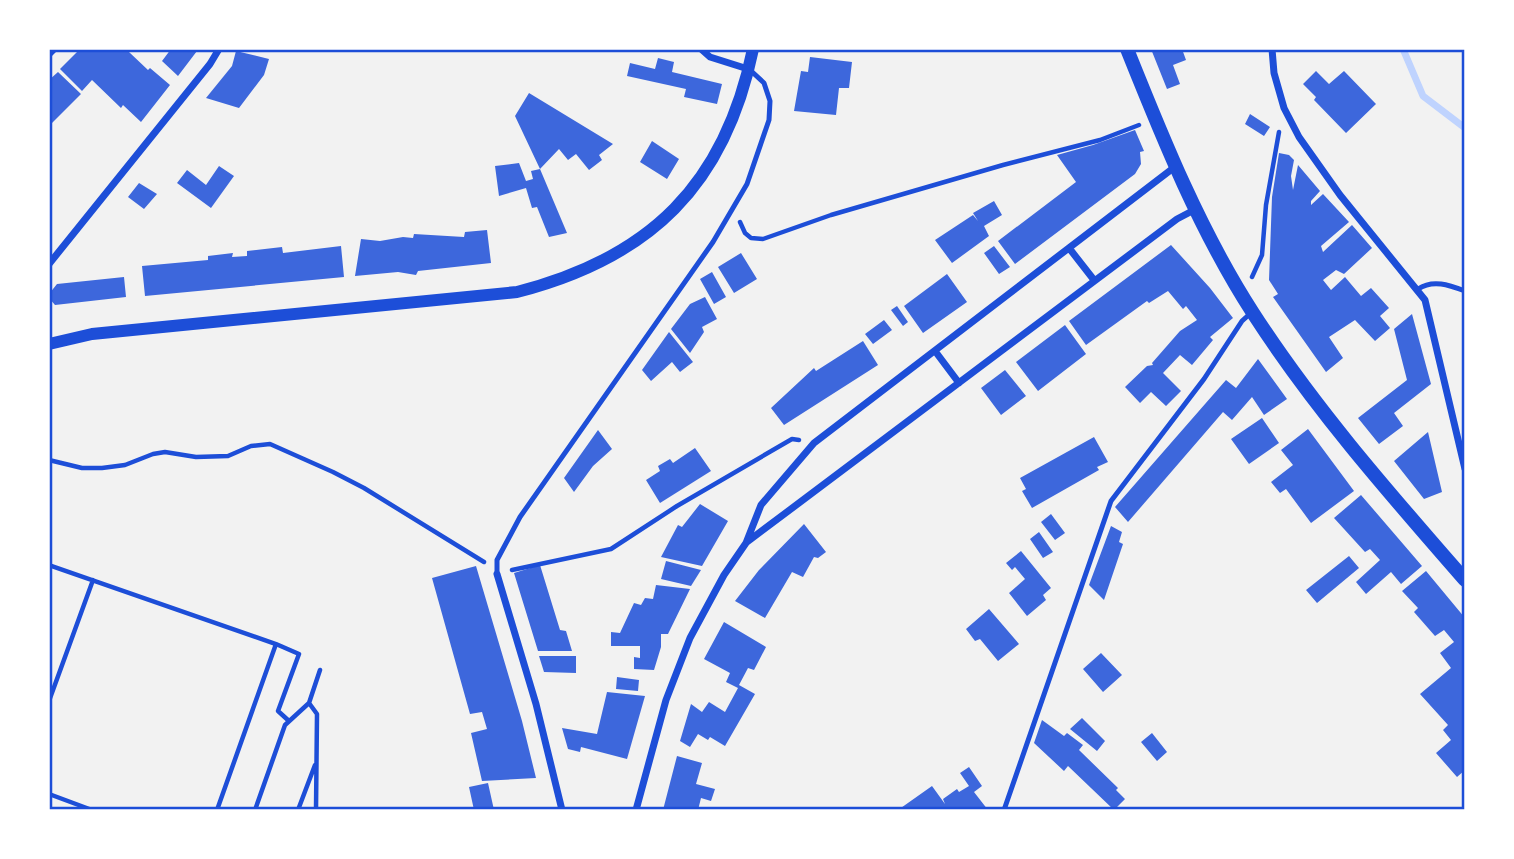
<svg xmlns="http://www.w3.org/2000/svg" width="1514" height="859" viewBox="0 0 1514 859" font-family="Poppins,sans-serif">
  <rect width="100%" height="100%" fill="#f2f2f2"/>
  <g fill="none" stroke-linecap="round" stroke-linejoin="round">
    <path stroke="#bfd3fe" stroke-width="7" d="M1403,49L1423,96L1465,128"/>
  </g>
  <path fill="#3d67dc" d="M80,49H132L129,52L148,70L150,68L170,85L141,122L123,105L121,108L92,80L82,91L60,69Z
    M171,49L197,51L178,76L162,61Z
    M1151,49H1182L1186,60L1173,65L1180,84L1167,89Z
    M236,51L269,59L264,75L239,108L206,98L232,66Z
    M810,57L852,62L849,88H839L836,115L794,111L801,71L808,72Z
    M658,58L674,62L672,72L722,84L717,104L684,97L686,89L627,76L630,63L655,69Z
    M1316,71L1329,84L1344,71L1376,104L1346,133L1314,100L1316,97L1303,84Z
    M58,72L81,94L49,126V80Z
    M529,93L613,144L599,155L602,160L589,170L576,154L568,160L559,149L540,169L515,116Z
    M1250,114L1270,127L1264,136L1245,124Z
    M1135,130L1144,151L1140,152L1141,164L1135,174L1015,264L998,241L1076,182L1057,155L1093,145Z
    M652,141L679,159L667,179L640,162Z
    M1279,153L1289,155L1294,160L1291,176L1293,190L1298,165L1320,191L1311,201V205L1323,194L1349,222L1321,246L1323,252L1352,225L1372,248L1344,274L1336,270L1323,280L1331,290L1345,277L1361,296L1371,288L1389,308L1380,316L1390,328L1375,341L1355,320L1329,337L1343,358L1326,372L1273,297L1278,294L1269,280L1272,197Z
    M519,163L526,181L533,179L531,171L540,169L567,233L549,237L537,207L532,208L526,188L499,196L495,166Z
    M219,166L234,176L211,208L177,183L187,170L206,185Z
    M139,183L157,194L144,209L128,197Z
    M994,201L1002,215L984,226L989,236L952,263L935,240L973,215L978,221L973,213Z
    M487,230L491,263L418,271L416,275L398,272L355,276L361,239L380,241L403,237L413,238L414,234L464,237L465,232Z
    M1171,245L1210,288L1233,318L1210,337L1213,340L1192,365L1180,355L1163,373L1181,391L1166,406L1151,392L1140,403L1125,387L1147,366L1153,365L1152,363L1180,331L1197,320L1186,306L1183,309L1168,291L1149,303L1147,301L1086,345L1069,321Z
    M341,246L344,277L145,296L142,266L208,260V256L233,253L232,257L247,256V251L282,247L283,253Z
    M994,246L1010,267L999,274L984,253Z
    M741,253L757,279L734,293L718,267Z
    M712,272L726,297L714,304L700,279Z
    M947,274L967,302L923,333L904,306Z
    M124,277L126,297L55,305L49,298V294L57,284Z
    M705,297L717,319L702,327L704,332L690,353L671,329L690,304Z
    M897,306L908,322L903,326L891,310Z
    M1412,314L1431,384L1394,413L1403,426L1379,444L1358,418L1407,380L1394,329Z
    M884,320L892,330L873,344L865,334Z
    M1065,325L1086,354L1038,391L1016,362Z
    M669,332L693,362L680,372L672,362L651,381L642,370Z
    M863,341L878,365L784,425L771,408L814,368L816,371Z
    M1258,359L1287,399L1264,415L1252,397L1232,420L1223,412L1128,522L1115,507L1226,380L1236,388Z
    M1005,370L1026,396L1001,415L981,388Z
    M1262,418L1279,443L1249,464L1231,439Z
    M1308,429L1354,491L1311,523L1286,489L1280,493L1271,482L1293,465L1281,450Z
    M598,430L612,449L593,466L574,492L564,478Z
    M1428,432L1442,492L1424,499L1394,461Z
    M1094,437L1108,462L1097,467L1099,470L1032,508L1022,491L1026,489L1020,478Z
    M695,448L711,471L660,503L646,480L660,471L658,466L670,459L673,463Z
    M1361,495L1422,566L1401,584L1391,572L1366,594L1356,582L1380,560L1370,549L1365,552L1334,518Z
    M700,504L728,521L702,566L661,557L678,525L682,527Z
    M1051,514L1065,533L1055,540L1041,522Z
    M804,524L826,552L818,558L814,557L803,577L792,572L765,618L735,601L759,570Z
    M1111,526L1122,532L1119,542L1123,544L1104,600L1089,585Z
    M1039,532L1053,552L1043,558L1030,539Z
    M1021,551L1051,588L1043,595L1046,600L1027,616L1009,593L1025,579L1015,567L1012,570L1006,563Z
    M1349,556L1359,568L1317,603L1306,590Z
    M666,561L701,570L691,586L661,579Z
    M540,565L560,630L566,631L572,651H538L514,573Z
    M476,566L522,721L536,778L482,781L471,733L487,729L482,712L470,714L432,578Z
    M1426,571L1465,618V770L1457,777L1436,753L1451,740L1443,730L1448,725L1420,694L1451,668L1440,653L1454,642L1444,630L1435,636L1414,612L1418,608L1402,591Z
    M656,585L690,589L668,634H661V647L654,670L634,669V657L640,658V646H611V632L620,633L634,603L641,605L645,598L653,599Z
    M989,609L1019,644L998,661L980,639L975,641L966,629Z
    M724,622L766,647L754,670L748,668L739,685L755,694L725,746L710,737L708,740L698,734L690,747L680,741L691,704L702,712L709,702L725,712L738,688L726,682L730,673L704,659Z
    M1101,653L1122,675L1103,692L1083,669Z
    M539,656H576V673L544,672Z
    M617,677L639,680L638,691L616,689Z
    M607,692L645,696L627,759L581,747L580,752L568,749L562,728L597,734Z
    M1082,718L1105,741L1097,751L1070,729Z
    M1042,720L1064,736L1067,733L1083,745L1079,750L1118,788L1116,790L1125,799L1114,810L1068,766L1064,771L1034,743Z
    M1152,733L1167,752L1157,761L1141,742Z
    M677,756L702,763L696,784L715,789L711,801L701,798L698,810H663Z
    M969,767L982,786L974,792L988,810H898L932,786L945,804L943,799L957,789L959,792L969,786L960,773Z
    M488,783L494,810H474L469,787Z"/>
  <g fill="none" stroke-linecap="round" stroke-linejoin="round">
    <path stroke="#1d4ed8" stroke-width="4.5" d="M740,222L745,233L751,238L763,239L831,215L1003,165L1100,140L1139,125
      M1252,277L1262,255L1266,205L1279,132
      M49,460L82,468H102L125,465L153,454L165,452L196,457L228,456L251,446L270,444L333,472L364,488L484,562
      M49,565L276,644L217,810
      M512,570L611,549L677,506L792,439L799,440
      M276,644L299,654L278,711L289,721
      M49,701L93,580
      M309,703L317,714L316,810
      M49,794L92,810
      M255,810L285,725L309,703L320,670
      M298,810L315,765"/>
    <path stroke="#1d4ed8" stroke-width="5" d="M1418,289C1433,279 1449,285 1465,291
      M497,574V560L520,517L713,242L747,184L769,120L770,101L764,83L749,69
      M1004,810L1111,501L1204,379L1242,321L1252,312"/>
    <path stroke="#1d4ed8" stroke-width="7" d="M701,49L710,57L748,69
      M1272,49L1274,73L1284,108L1299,137L1340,195L1425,300L1465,469
      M49,54L54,49
      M1069,248L1094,280
      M49,264L210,64L219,49
      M935,351L959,383
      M747,542L1177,219L1196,209
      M497,574L536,704L562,810
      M636,810L666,700L690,638L724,575L746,543L761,505L814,443L1176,166"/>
    <path stroke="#1d4ed8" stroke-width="12" d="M49,344L92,334L517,292C650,258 725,185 753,49"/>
    <path stroke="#1d4ed8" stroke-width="14" d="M1127,49C1163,139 1200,231 1253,313C1315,409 1390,494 1465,580"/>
  </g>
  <rect width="1514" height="859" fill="none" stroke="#ffffff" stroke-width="102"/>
  <rect x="51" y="51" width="1412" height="757" fill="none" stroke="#1d4ed8" stroke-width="2.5"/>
</svg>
